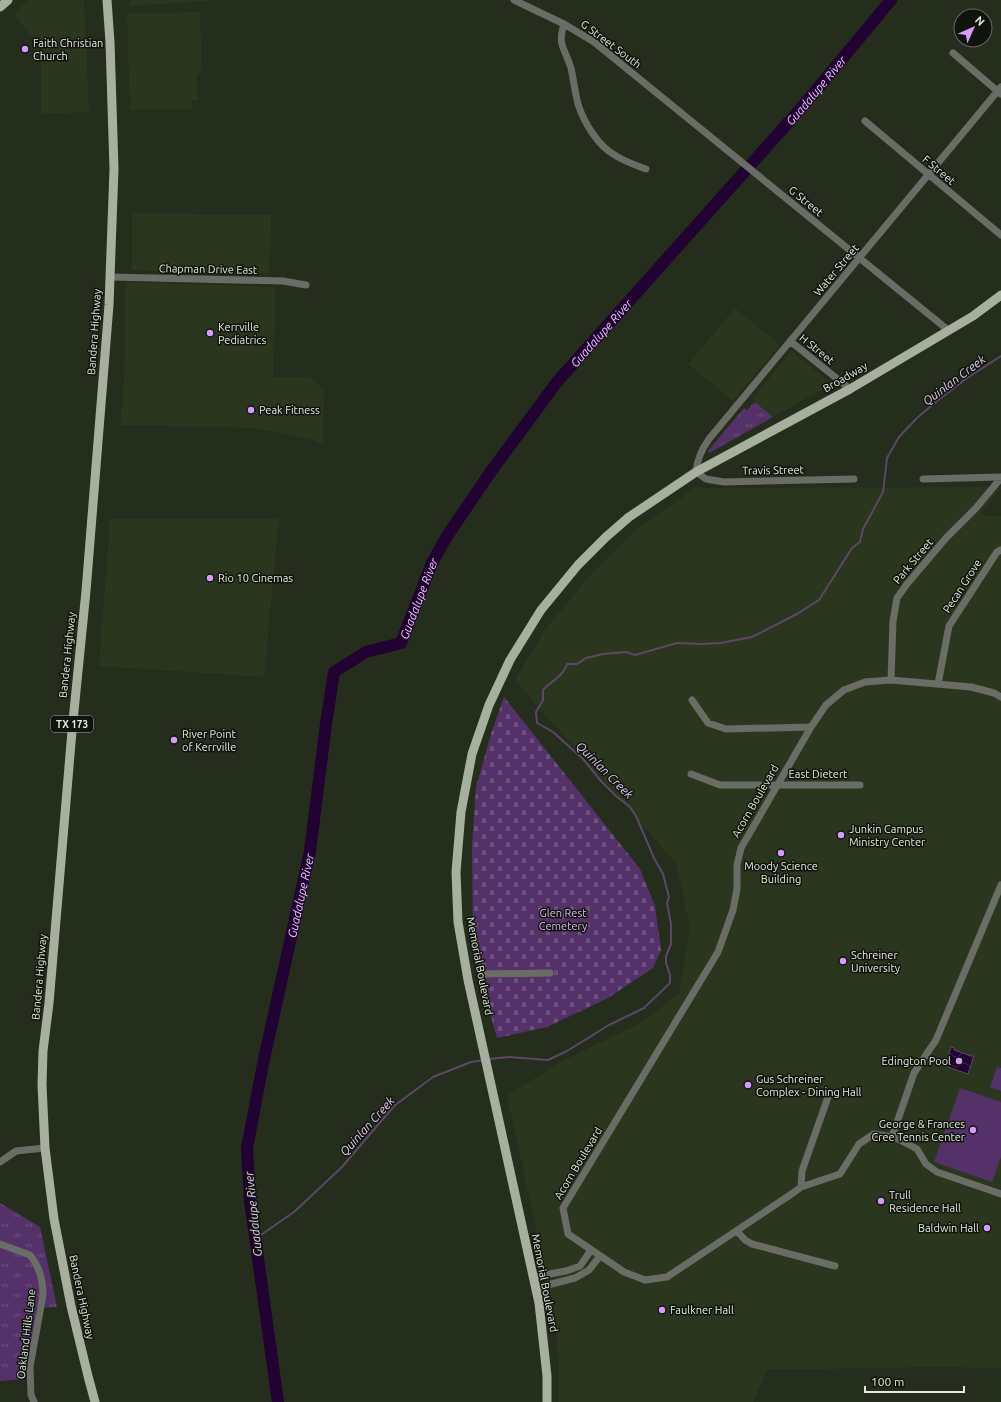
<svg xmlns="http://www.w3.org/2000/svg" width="1001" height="1402" viewBox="0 0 1001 1402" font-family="Ubuntu,sans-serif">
  <defs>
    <pattern id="grass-tufts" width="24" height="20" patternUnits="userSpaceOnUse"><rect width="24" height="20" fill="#543269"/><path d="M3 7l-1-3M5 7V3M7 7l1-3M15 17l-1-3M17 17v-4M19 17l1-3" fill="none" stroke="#6c507e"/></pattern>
    <pattern id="cemetery-stones" width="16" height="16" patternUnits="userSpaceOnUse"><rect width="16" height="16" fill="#543269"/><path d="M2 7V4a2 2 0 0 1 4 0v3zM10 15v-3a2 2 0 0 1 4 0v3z" fill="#6c507e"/></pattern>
    <pattern id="water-waves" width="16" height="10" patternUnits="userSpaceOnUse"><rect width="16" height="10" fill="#220232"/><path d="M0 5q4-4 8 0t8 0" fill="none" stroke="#42274f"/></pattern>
  </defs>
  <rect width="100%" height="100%" fill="#252d1c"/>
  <path fill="#2b361e" d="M28,0H84L89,112L41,114V48L14,14Z
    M130,0H220L130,6Z
    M200,12L202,74H197L198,100H192V109L130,110L127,14Z
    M132,213L271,215L270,273L132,270Z
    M126,282L275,287L273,377H309L324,390L323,445L311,439L253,428L120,425L124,379Z
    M735,308L780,345L733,401L688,364Z
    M791,351L831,383L830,385L773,417L752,399Z
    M1001,487V489L980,513L984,516H1001V1368L931,1367L767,1370L753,1402H559V1362L553,1306L507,1096L560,1062L641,1023L679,993L690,928L676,863L515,680L545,630L592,573L637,529L695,488Z
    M279,518L264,677L99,666L110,519Z"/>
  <path fill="url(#grass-tufts)" d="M755,402L773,417L709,453L708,451L744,408L747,410Z
    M0,1203L40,1227L57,1307L36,1308V1318L24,1379L0,1381Z"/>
  <path fill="url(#cemetery-stones)" d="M504,697L640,869L655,906L661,950L653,968L608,998L547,1027L497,1038L473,952L472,846L476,787L492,731Z"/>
  <path fill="#543269" d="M997,1067L1001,1068V1091L990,1087Z
    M960,1088L1001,1102V1157L992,1182L934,1162Z"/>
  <path fill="url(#water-waves)" stroke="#5c4866" d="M951,1047L954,1048V1050L971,1056L972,1054L974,1055L968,1074L945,1066Z"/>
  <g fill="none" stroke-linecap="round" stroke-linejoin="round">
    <path stroke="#5c4866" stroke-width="2" d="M489,1059L509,1057L548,1060L567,1051L609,1025L644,1008L670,983V975L666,963V956L671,944V924L667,903L669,897L663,874L654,858L636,816L630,807L616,796L601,781L583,759L553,732L537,723L536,712L543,700V690C552,681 564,675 567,664H577L586,658L603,654L626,652L635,655L677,643L701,644L721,643L752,637L797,614L819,600L852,548L860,542L863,529L883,492L887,458L899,437L917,418L937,401L967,378L1001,356
      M255,1239L294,1212L342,1167L394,1106L433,1077L471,1062L483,1060"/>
    <path stroke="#220232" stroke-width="12" id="s1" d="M278,1402L250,1201L247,1148L263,1064L310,851L326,724L334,672L366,652L401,643L432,563L447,536L492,470L557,382L802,107L891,0"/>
    <path stroke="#696d65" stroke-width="7" d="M514,0L564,24L594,42L948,330
      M564,24C557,46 565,48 571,68C574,81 575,95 579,107C585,124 598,145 613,154C623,161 635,165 646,169
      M953,53L1001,94
      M865,121L1001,235
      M110,277L283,281L306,285
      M790,341L850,389
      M854,479L724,482L706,479L696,472C697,459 701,450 709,439L1001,87
      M923,479L1001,477
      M891,680L893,621L897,598L907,584L946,538L976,508L1001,478
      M938,684L949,626L997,552L1001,550
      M1001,697L994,693L971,687L891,680L865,682L844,690L826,705L811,727L741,848L737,865V889L733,910L718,952L563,1208L568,1234L624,1272L645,1280L667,1277L793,1193L801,1187L840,1174L859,1144L874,1134L892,1137L914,1073L936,1040L1001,885
      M692,700L708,723L726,729L811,727
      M691,774L720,785H860
      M484,974L550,973
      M892,1137L898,1139L917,1149L926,1164L937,1172L1001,1194
      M0,1162L16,1151L45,1148
      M801,1187L802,1171L828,1097
      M737,1231L745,1240L752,1244L835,1266
      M0,1244L30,1255C39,1266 43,1281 43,1295L30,1367L31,1395L34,1402
      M533,1277L566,1271L580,1266L591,1250
      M536,1288L575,1278L589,1270L600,1256"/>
    <path stroke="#a7b09e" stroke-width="9" d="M0,7L8,0
      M95,1402L88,1376L71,1306L54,1219L45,1148L42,1085L43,1051L49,1003L72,731L86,591L109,305L114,169L110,42L107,0
      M547,1402V1376L539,1303L468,980L458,922L456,872L461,812L472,754L489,705L510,660L541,610L578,565L606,537L629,517L696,472L850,389L973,316L1001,295"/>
  </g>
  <g fill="#d59bfa" stroke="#10140c" stroke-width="1.5">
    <circle cx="25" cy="49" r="4"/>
    <circle cx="210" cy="333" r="4"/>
    <circle cx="251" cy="410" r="4"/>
    <circle cx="210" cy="578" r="4"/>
    <circle cx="174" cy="740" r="4"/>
    <circle cx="841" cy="835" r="4"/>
    <circle cx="781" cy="853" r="4"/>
    <circle cx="843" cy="961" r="4"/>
    <circle cx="959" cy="1061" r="4"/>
    <circle cx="748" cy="1085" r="4"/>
    <circle cx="973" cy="1130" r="4"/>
    <circle cx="881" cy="1201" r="4"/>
    <circle cx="987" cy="1228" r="4"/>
    <circle cx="662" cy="1310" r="4"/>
  </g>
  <g text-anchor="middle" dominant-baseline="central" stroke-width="3" stroke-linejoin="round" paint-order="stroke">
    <rect fill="#10140c" stroke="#a5aaa0" stroke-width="1" x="51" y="716" width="42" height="16" rx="3"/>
    <g font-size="10" font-weight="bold" fill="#e5ebe0">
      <text x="72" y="724">TX 173</text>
    </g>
    <g font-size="11" fill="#e5ebe0" stroke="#10140c" text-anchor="start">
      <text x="33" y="43">Faith Christian<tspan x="33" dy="13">Church</tspan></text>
      <text x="218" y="327">Kerrville<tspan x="218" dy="13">Pediatrics</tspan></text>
      <text x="259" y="410">Peak Fitness</text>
      <text x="218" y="578">Rio 10 Cinemas</text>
      <text x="182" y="734">River Point<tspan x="182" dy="13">of Kerrville</tspan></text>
      <text x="849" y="829">Junkin Campus<tspan x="849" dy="13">Ministry Center</tspan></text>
      <text x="781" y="866" text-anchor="middle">Moody Science<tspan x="781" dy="13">Building</tspan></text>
      <text x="851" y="955">Schreiner<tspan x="851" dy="13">University</tspan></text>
      <text x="951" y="1061" text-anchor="end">Edington Pool</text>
      <text x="756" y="1079">Gus Schreiner<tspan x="756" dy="13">Complex - Dining Hall</tspan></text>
      <text x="965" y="1124" text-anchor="end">George &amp; Frances<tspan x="965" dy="13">Cree Tennis Center</tspan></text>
      <text x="889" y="1195">Trull<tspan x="889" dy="13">Residence Hall</tspan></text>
      <text x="979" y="1228" text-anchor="end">Baldwin Hall</text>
      <text x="670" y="1310">Faulkner Hall</text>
    </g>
    <g font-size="11" fill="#e5ebe0" stroke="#10140c">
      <text transform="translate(611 44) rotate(37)">G Street South</text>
      <text transform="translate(939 170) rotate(40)">F Street</text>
      <text transform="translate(806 201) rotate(39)">G Street</text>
      <text transform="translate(208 269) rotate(1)">Chapman Drive East</text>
      <text transform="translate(836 270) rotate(-50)">Water Street</text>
      <text transform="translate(94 332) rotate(-86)">Bandera Highway</text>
      <text transform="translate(817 349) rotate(39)">H Street</text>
      <text transform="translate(845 377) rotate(-30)">Broadway</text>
      <text transform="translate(773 470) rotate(-1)">Travis Street</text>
      <text transform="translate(913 561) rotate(-50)">Park Street</text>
      <text transform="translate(962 586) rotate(-57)">Pecan Grove</text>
      <text transform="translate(67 655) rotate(-84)">Bandera Highway</text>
      <text x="818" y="774">East Dietert</text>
      <text transform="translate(755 801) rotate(-60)">Acorn Boulevard</text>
      <text transform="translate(480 966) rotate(79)">Memorial Boulevard</text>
      <text transform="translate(39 977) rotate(-85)">Bandera Highway</text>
      <text transform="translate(578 1163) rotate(-59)">Acorn Boulevard</text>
      <text transform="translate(545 1283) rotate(79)">Memorial Boulevard</text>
      <text transform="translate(82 1297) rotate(78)">Bandera Highway</text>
      <text transform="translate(26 1334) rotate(-83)">Oakland Hills Lane</text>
    </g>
    <g font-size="11" fill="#dbb8f2" stroke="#10140c">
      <text x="563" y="913">Glen Rest<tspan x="563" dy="13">Cemetery</tspan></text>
    </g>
    <g font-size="12" font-style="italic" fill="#e2cbf2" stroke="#10140c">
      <text stroke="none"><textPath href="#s1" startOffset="1510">Guadalupe River</textPath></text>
      <text stroke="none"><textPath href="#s1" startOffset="1186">Guadalupe River</textPath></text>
      <text transform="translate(954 380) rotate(-37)">Quinlan Creek</text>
      <text stroke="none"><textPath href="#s1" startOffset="862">Guadalupe River</textPath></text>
      <text transform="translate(605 770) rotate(45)">Quinlan Creek</text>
      <text stroke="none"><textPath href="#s1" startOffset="514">Guadalupe River</textPath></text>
      <text transform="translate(367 1126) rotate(-48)">Quinlan Creek</text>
      <text transform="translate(253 1214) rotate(-96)">Guadalupe River</text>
    </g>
  </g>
  <g transform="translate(973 28) rotate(45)"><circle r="19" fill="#10140c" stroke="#656a61"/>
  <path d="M0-3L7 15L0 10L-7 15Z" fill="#d59bfa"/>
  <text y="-6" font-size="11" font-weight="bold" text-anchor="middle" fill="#e5ebe0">N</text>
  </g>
  <path d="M865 1386v6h99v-6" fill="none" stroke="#e5ebe0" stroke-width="2"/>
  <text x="871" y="1386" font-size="12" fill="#e5ebe0" stroke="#10140c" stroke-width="3" paint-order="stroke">100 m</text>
</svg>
